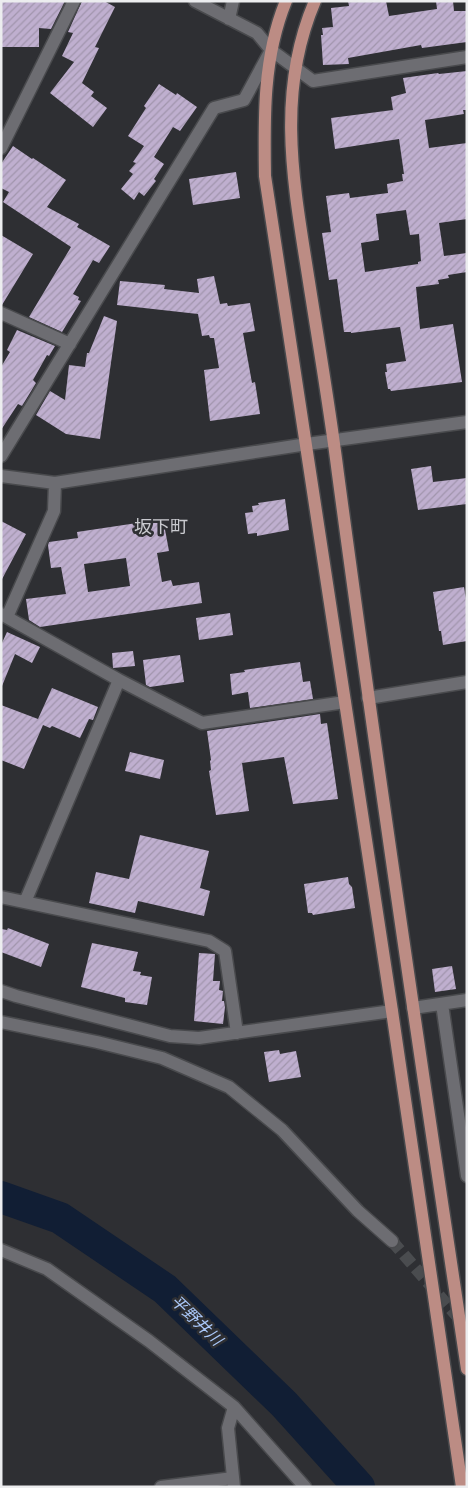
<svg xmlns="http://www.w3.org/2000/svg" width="468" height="1488" viewBox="0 0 468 1488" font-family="'IBM Plex Serif','Noto Sans JP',serif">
  <defs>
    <pattern id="building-hatch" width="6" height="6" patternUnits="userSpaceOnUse" patternTransform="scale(1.25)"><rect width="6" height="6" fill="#bfafcf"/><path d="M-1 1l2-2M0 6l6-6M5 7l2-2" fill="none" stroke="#a195ad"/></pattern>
  </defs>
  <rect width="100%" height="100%" fill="#2e2f33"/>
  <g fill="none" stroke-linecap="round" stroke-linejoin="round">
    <path stroke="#111e34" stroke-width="32" d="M1,1197L60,1218L165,1289L284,1404L359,1487"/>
  </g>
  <path fill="url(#building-hatch)" fill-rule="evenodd" d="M1,1H65L51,29L39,28V47H1Z
    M82,1H104L115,7L95,47L99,48L82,83L94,92L91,96L107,108L93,127L50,93L74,62L62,56L73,33L68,32Z
    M348,1H386L389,16L437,9L436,1H453L454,11H467V42L422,48L421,45L348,58L349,64L323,65L321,35H323L322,28L333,27L331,8L349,6Z
    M467,71V110H463L464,114L425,120L429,148L467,143V219L439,223L444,256L467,253V272L448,275L449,278L438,280L439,284L416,287L420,329L453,324L462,382L391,391L390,389H388L385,372H387L386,364L406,361L400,327L351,333V332H344L337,279L329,280L322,233L331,232L326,196L349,193L350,198L388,193L387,184L403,181L402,174H404L399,139L335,149L331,118L393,110L391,97L406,93L403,78L438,73L439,74ZM406,210L410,235L419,234L421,261L418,262V264L365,272L361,243L379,240L376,214Z
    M159,84L176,95L177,93L197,107L180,131L173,127L154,157L164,164L154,179L156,181L144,196L139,192L134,200L121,189L133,174L129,171L136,163L133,162L144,146L128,136L146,108L144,106Z
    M13,146L32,159L33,158L66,180L47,207L79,224L77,227L110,246L99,263L93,260L73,294L79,297L78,300L81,301L62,332L29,317L71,247L3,202L9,192L1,188V164Z
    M236,172L240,198L193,205L189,179Z
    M1,235L33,254L2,305H1Z
    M214,276L220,304L227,303L228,306L250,303L255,331L243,333L252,383L255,382L260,414L210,421L204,370L219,368L214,338H210L209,335L202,336L198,314L117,305L120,281L165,285L164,289L199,293L197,279Z
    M104,316L117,321L100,439L66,434L36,415L50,391L65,400L69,365L85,367L87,353H89Z
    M17,330L55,346L49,356L47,355L33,380L36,383L22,406L18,404L1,430V367L10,352L7,350Z
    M431,466L433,482L467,478V504L418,510L411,469Z
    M285,499L289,530L257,536V533L248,534L245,513L253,512L252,506L259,505L258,503Z
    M157,520V523L162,522L163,524H164L169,551L157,553L162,582L171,580L173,586L199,582L202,603L40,627L29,620L26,599L66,594L61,567L51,568L48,545L49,542L78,538L77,532ZM126,558L130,586L88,592L84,564Z
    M1,521L26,534L1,581Z
    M464,587L467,605V641L443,645L441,631H439L433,592Z
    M230,613L233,635L199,640L196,618Z
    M7,632L40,647L32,663L15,654L2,686L1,645Z
    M133,651L135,666L113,668L112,653Z
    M180,655L184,682L150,687L146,685L143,660Z
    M300,662L303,682L310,681L313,699L250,708L248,692L232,695L230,674L245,672L244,670Z
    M52,688L98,707L93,720L89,719L80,738L52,726L50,728L43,725L24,769L1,760V705L38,719Z
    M320,714L321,724L327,723L338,799L293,804L284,757L242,763L249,811L216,815L209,771L211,770L210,761L211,760L207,731Z
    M130,752L164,760L160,779L125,771Z
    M140,835L209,851L200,888L210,891L204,916L138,901L135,913L89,903L96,872L129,879Z
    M348,877L349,884L352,887L355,908L313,915L312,913H308L304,884Z
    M8,928L49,944L41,967L1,952V929L7,930Z
    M92,943L138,952L133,971L141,972L140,975L152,977L147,1005L125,1002V998L81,987Z
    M199,953L215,954L213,981H220L219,990L223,991L222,1001H224L225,1007L223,1024L194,1021Z
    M452,966L456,989L435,992L432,969Z
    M279,1050L280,1054L296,1051L301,1077L269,1082L264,1052Z"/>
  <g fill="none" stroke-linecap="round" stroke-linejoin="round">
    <path stroke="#4a4c4f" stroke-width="12" stroke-dasharray="12 6" stroke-linecap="butt" d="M392,1241L462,1322"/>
    <g stroke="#494a4d" stroke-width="15">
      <path id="minor" d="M195,1L257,33L271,50L313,81L467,57
        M229,19L233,1
        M1,148L74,1
        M1,313L70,344
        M1,456L214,108L244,100L271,50
        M1,476L55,483L307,444L467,422
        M1,614L119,680L202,723L345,702
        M7,617L54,511L55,483
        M368,698L467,682
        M1,897L209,941L225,951L237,1033
        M25,902L119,680
        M1,991L16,996L170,1036L199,1038L392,1011
        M442,1004L467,1176
        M413,1008L467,1000
        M1,1022L97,1042L162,1058L229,1087L282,1130L358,1211L392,1241
        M1,1250L47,1269L149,1341L234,1407L305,1487
        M234,1407L228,1428L234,1487
        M161,1487L233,1478"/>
    </g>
    <g stroke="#494a4d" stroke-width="15">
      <path id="major" d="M286,1C263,57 264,117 265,176L392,1011L462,1487
        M315,1C275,94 294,186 309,282C319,346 330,410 338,474C378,773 422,1071 467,1369"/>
    </g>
    <use href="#minor" stroke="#6d6d72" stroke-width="12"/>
    <use href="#major" stroke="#bc8c84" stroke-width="12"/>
  </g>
  <g text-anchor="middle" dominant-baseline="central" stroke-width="5" stroke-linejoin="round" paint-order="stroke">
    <g font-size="16" font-style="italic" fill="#aac8f9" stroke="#2e2f33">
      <text transform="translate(197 1320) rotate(44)">平野井川</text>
    </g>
    <g font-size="18" fill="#c9cacf" stroke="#2e2f33">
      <text x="161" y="526">坂下町</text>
    </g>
  </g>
  <rect width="468" height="1488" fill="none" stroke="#ecedef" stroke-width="5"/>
</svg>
